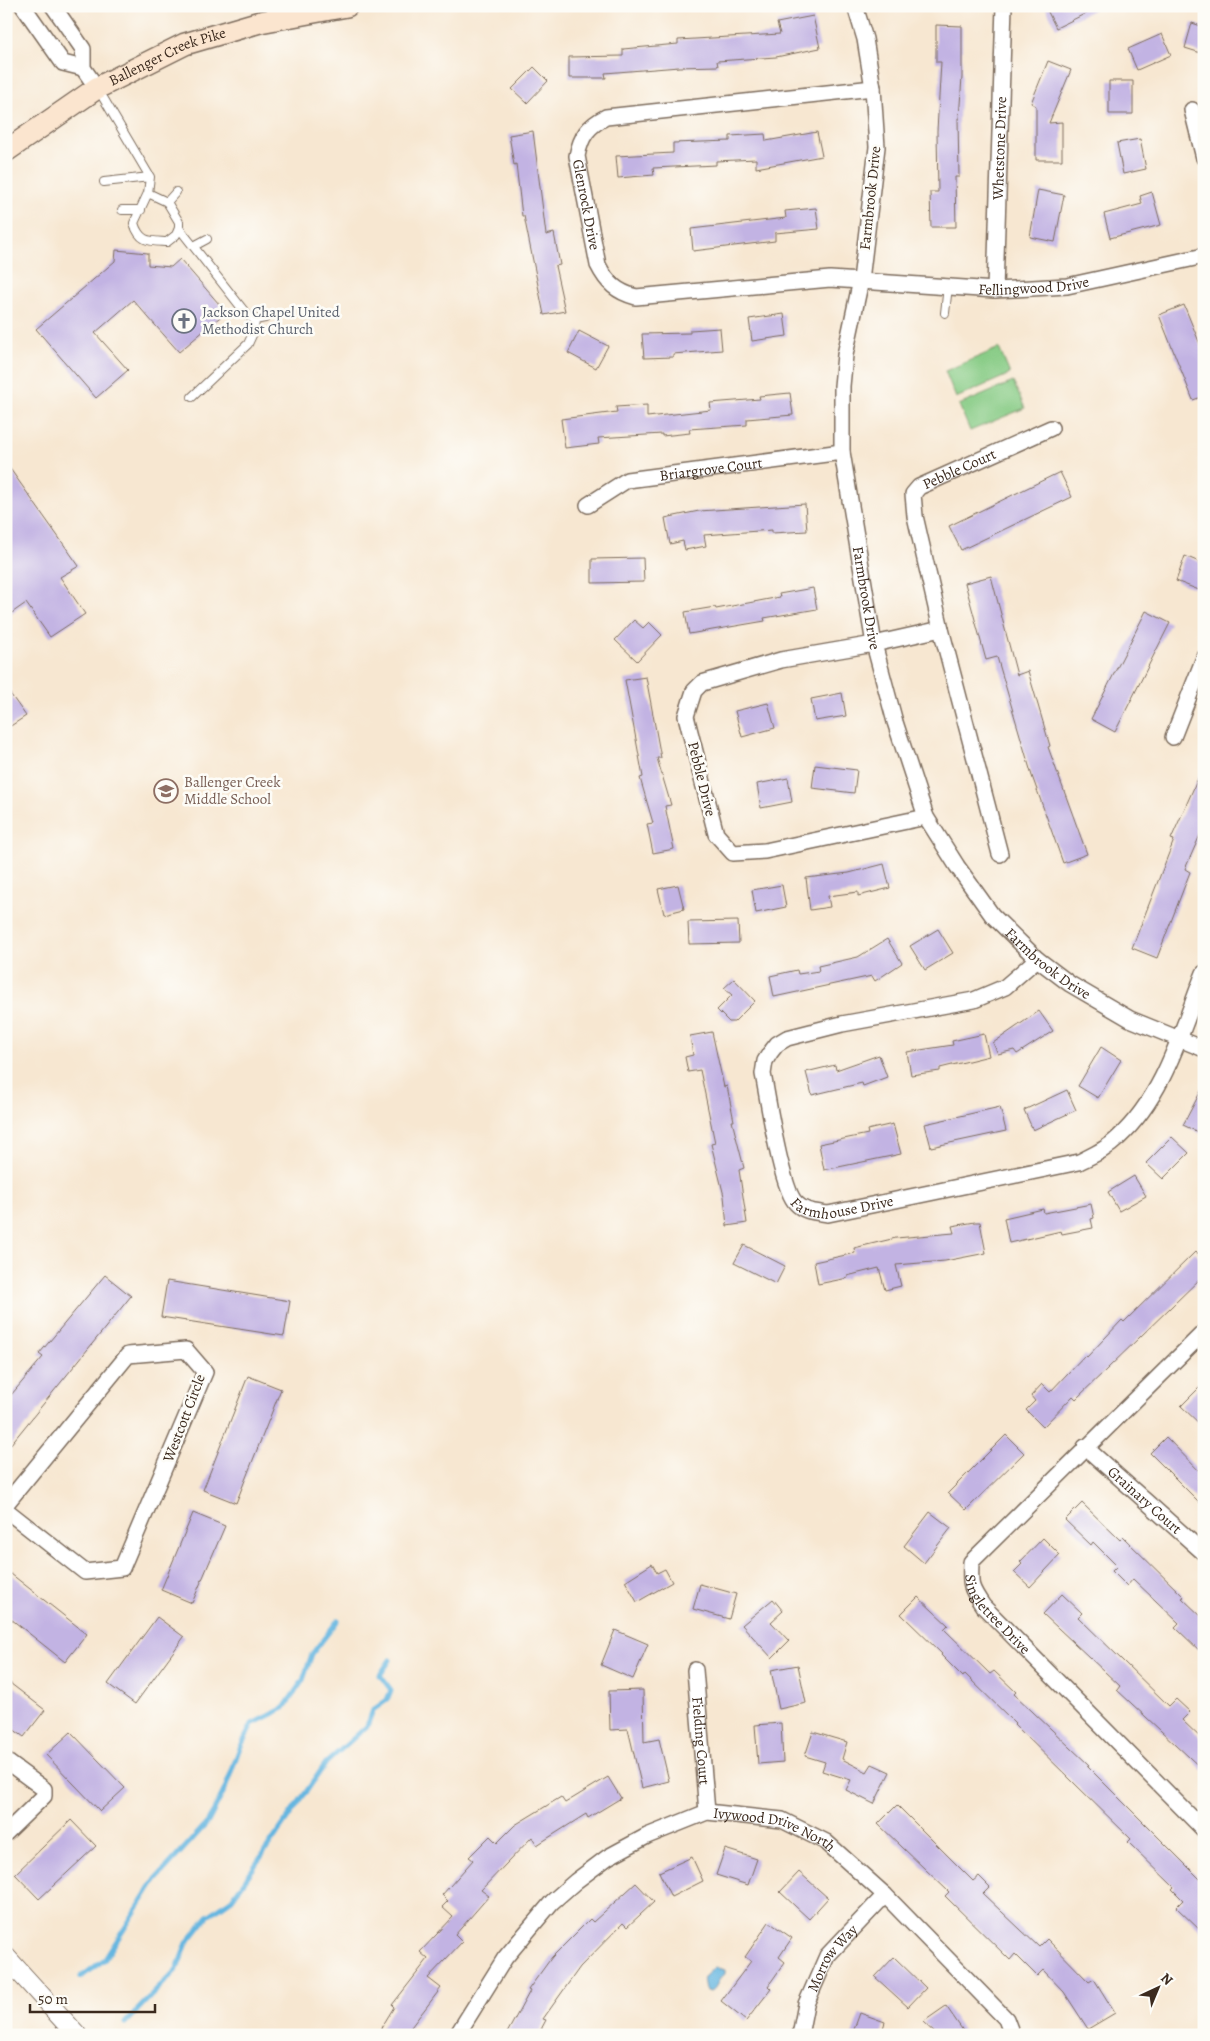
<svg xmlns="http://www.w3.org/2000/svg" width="1210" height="2041" viewBox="0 0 1210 2041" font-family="Alegreya,serif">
  <rect width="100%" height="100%" fill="#fdfcf7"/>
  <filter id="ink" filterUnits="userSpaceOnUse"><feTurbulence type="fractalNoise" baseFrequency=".02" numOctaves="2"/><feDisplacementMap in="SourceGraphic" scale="10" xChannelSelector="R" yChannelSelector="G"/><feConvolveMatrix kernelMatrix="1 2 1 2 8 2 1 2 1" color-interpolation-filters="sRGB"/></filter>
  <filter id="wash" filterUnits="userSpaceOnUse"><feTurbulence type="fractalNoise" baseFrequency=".0096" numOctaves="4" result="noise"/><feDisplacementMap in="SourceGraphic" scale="20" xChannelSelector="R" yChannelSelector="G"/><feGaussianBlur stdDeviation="1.12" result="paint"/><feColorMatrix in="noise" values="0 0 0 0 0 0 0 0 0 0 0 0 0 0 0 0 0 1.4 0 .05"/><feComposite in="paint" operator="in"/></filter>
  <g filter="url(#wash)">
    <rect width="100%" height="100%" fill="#f7e7d1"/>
    <path fill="#86cb84" stroke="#607a51" d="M999,348L1010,374L956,398L945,371Z
      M1013,382L1025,408L970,431L959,405Z"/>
    <path fill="#65b6e0" stroke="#50707f" d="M715,1967L724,1970V1974C717,1979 718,1988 710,1992L705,1990L703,1978Z"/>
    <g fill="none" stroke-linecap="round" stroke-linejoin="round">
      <path stroke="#65b6e0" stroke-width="5" d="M81,1977L105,1959L156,1879L208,1822L225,1789L239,1750L252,1724L284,1708L303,1680L312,1654L338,1620
        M125,2023L177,1969L187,1943L208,1916L232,1899L326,1763L367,1726L373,1710L387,1700L391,1690L380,1675L390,1660"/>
    </g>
    <g id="blocks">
      <path fill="#c2b3e3" d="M1045,6H1101L1056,28Z
        M813,16L820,48L776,57L717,61L718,66L679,67L605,73L606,78H569V57L623,56V49L678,44V40L780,34L777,23Z
        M1192,23L1204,27V54L1185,48Z
        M936,25L962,26V77L959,118H958L959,177H955L956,227H931L930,192H938L937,131L941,62H936Z
        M1162,34L1171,55L1137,70L1128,49Z
        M1048,61L1071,70L1049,123L1062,122V160H1036V106L1031,103Z
        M534,67L548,81L527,103L512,89Z
        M1109,81H1133V114H1109Z
        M533,131L546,235L554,233L560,265L555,266L565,311L544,315L524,216H522L516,164L514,165L509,135Z
        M817,132L822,156L756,168V159L716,161V165L653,168L654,175L618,178L616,156L673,153V143L730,141V136L765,134L766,141Z
        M1140,139L1146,169L1123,174L1117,143Z
        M1038,190L1064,195L1055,242L1030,237Z
        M1152,192L1161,225L1110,238L1104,214L1142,204L1140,196Z
        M816,208L819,229L775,233V241L693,251L691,229L786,218L785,211Z
        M116,250L148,253V265L171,267L180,259L226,312L179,352L133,300L95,333L128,370L96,398L36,329L115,261Z
        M1184,305L1204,354V396L1193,400L1159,315Z
        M784,314L787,336L752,341L749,319Z
        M720,328L722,350L673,354V357L644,358L642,334L690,333V330Z
        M579,331L608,346L596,368L568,353Z
        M790,393L793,415L747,419V425L689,429L690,433L662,436V434L598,438L599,444L565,448L561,419L617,412L616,407L647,405V417L711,410L710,403L760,399L759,396Z
        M6,463L79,566L60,577L85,614L50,637L26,603L6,617Z
        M1060,472L1072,497L961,550L949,526Z
        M805,504L807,531L772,533V530L704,535L706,546L685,550L683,541L670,544L665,518L699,511Z
        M1185,556L1204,564V592L1176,581Z
        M643,558L644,582L592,583V559Z
        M991,576L1017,675L1028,671L1050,746L1048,747L1087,854L1063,863L1032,776L997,657L986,660L965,583Z
        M813,588L817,609L764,618L765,621L689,634L685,612L715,607L716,609L780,597L779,594Z
        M1146,611L1170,623L1115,732L1091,719Z
        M634,620L643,628L649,622L662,635L637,661L615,640Z
        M646,677L661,758H657L671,805L665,806L674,849L653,853L647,824L653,823L640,778L643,777L625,680Z
        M6,688L26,716L6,729Z
        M842,693L846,716L815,721L811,699Z
        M768,703L775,728L742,737L735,711Z
        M815,765L857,770L854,793L812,788Z
        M1204,765V826L1185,869L1190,872L1157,958L1132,948L1174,840L1171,839Z
        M788,778L792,802L761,808L757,784Z
        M884,864L890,888L858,896V892L828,896L830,907L810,910L806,878L849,873Z
        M678,885L684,909L664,914L658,889Z
        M782,885L786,907L756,913L752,890Z
        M738,921L739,943L689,944L688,922Z
        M938,929L953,953L925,970L910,946Z
        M887,939L902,963L875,981L872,976L774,997L770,976L797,970L798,974L819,971L818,966L858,957Z
        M734,979L755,1001L734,1022H729L717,1010L732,995L724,988Z
        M1039,1011L1053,1031L1017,1054L1014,1050L998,1054L993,1043Z
        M712,1032L724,1087L727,1086L734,1121H732L744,1168L739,1170L747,1223L727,1226L724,1196L711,1144L715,1143L700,1070L688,1072L685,1057L693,1055L690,1036Z
        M984,1034L989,1056L940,1068V1071L911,1075L907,1052L953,1045L952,1041Z
        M1101,1047L1121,1060L1098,1098L1078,1086Z
        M879,1055L887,1077L863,1086L862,1083L812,1095L806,1072L835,1065L836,1070Z
        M1204,1085V1135L1183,1125Z
        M1067,1090L1076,1110L1033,1130L1024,1110Z
        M1000,1107L1006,1131L931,1147L925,1124Z
        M893,1124L901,1154L824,1170L819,1144L868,1134L867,1130Z
        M1172,1137L1189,1153L1163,1179L1146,1163Z
        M1134,1176L1146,1196L1119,1211L1108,1192Z
        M1091,1204L1094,1218L1091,1219L1093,1228L1062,1234L1061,1231L1009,1243L1004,1218L1043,1209L1044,1213Z
        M975,1222H980L986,1253L945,1261L896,1265L901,1286L885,1290L879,1268L847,1276L848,1278L818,1284L814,1262L855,1253L854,1248L896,1238L954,1233L952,1226Z
        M744,1245L785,1266L776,1284L734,1263Z
        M1195,1252L1204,1261V1275L1076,1399L1073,1396L1043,1427L1026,1410L1035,1401L1031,1396L1042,1384L1050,1392L1085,1355L1087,1357L1122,1320L1124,1322Z
        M105,1275L131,1296L6,1450V1401L43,1357L39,1354Z
        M167,1281L290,1301L284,1336L161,1317Z
        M248,1376L281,1389L236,1503L203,1490Z
        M1204,1383V1428L1181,1406Z
        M1006,1435L1024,1453L966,1510L948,1493Z
        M1166,1437L1204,1476V1507L1150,1453Z
        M1082,1503L1120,1540L1123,1537L1184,1597L1182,1598L1204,1619V1655L1175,1627L1179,1623L1133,1579L1127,1586L1112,1571L1117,1566L1093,1542L1091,1545L1065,1520Z
        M930,1512L951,1528L924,1563L904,1546Z
        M193,1513L225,1526L192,1603L161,1590Z
        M1043,1538L1060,1555L1030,1587L1014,1572L1022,1564L1020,1562Z
        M652,1564L657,1573L665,1569L672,1582L637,1602L625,1581Z
        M6,1570L87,1634L65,1662L6,1615Z
        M700,1584L736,1594L729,1619L693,1609Z
        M1062,1594L1082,1613L1078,1617L1169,1706L1176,1699L1190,1712L1182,1720L1204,1741V1771L1117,1690L1120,1686L1043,1614Z
        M918,1597L948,1625L944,1629L990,1674L994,1671L1016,1692L1014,1694L1089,1765L1087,1766L1204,1883V1934L1176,1907L1183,1900L1172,1889L1174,1887L1128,1842L1131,1839L1014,1724L1015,1723L965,1674L963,1677L941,1655L942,1654L901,1614Z
        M773,1599L783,1611L771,1622L789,1641L772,1658L742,1625Z
        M157,1617L184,1637L135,1704L108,1684Z
        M615,1630L648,1644L633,1679L601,1665Z
        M798,1665L806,1703L779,1709L771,1670Z
        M6,1680L45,1710L24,1737L6,1724Z
        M643,1690L644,1742L659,1739L669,1781L642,1788L628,1729L610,1730L609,1691Z
        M781,1723L783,1762L758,1764L755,1725Z
        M71,1732L125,1788L100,1811L46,1755Z
        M813,1732L847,1742L842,1759L867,1772L872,1764L890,1772L874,1804L846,1790L851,1780L822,1771L825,1762L805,1756Z
        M608,1777L621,1798L588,1818L586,1814L537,1845L532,1837L481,1890L489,1896L455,1935L462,1942L428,1978L441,1988L405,2035H377L394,2007L392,2005L428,1959L420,1952L453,1917L442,1907L448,1901L442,1895L473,1860L469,1857L490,1836L497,1843L515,1825L561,1797L565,1803Z
        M897,1805L973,1881L979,1876L990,1887L983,1894L1039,1947L1047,1939L1089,1982L1094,1979L1115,2013L1088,2029L1064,1992L1043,1970L1037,1976L1015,1954L1010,1960L945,1896L949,1892L878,1824Z
        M71,1820L96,1846L39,1899L15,1874Z
        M725,1849L757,1859L748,1885L716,1875Z
        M692,1857L703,1881L671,1897L659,1872Z
        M799,1872L828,1898L809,1919L780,1892Z
        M636,1883L654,1902L627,1927L623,1923L580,1967L543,2019L546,2020L538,2035H506L530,1991L528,1990L552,1957L590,1919L593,1922Z
        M769,1922L792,1938L779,1957L785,1962L768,1986L771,1989L746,2021L721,2001L751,1961L745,1957Z
        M894,1957L926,1988L908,2007L875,1977Z
        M946,2006L966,2035H937L923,2022Z
        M860,2013L885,2022L881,2035H852Z"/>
    </g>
  </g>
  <g filter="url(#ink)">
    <use href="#blocks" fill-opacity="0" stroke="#7d6c5d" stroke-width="1"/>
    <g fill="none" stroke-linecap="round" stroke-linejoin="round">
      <g stroke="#7d6c5d" stroke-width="10">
        <path id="service" d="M98,89L150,177L148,193
          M104,182L150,177
          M148,193L167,202L179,222V228L176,235L167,242C150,241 140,243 134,223Z
          M167,202L176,192
          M122,210H141
          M179,228L248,316L255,320L265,318
          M194,246L207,239
          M945,313L948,286
          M192,397L248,344L254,331L255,320"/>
      </g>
      <g stroke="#7d6c5d" stroke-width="18">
        <g id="minor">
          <path d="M23,6L63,63L83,68"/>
          <path d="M53,6L83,49V68L97,88"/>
          <path id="s1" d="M855,6L865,39L873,88L877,147L861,280L845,355L842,386V452L874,644L895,722L926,817L957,866L992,915L1037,959L1070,984L1130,1019L1204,1049"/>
          <path id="s2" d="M873,88L606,117C588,126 581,136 577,156L598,265C607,283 617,292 636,297L830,279L995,290L1067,286L1204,256"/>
          <path d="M1192,110L1204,158"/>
          <path id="s3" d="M995,290L1004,6"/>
          <path id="s4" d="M588,505L627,480L842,452"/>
          <path d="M1173,737L1204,658"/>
          <path d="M926,817L765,851L733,853L716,834L686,716L694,691L702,683L781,660L874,644L941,629"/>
          <path id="s5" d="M1000,854L941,629L915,516L913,494L919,487L1051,428"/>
          <path id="s6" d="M1037,959L1005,987L974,1000L842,1024L787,1038L777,1044L770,1053L765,1061L763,1074C768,1098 781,1189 796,1203C804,1212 816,1212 828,1214L1079,1162C1093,1155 1107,1149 1118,1138C1165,1095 1181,1031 1204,973"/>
          <path id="s7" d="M1204,1332L971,1562C970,1586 970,1587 983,1606L1204,1830"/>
          <path id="s8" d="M1085,1447L1204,1553"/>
          <path d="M6,1504L128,1355L186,1350L205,1372L122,1568L85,1572L6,1510"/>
          <path id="s9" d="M695,1670L707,1812"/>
          <path d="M6,1761L44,1789V1796L6,1833"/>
          <path id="s10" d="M457,2035L505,1958L552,1902L576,1881L608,1857L647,1836L707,1812L782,1820L826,1842L885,1895L1006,2019L1012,2035"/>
          <path id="s11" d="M800,2035L806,2004L827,1956L885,1895"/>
        </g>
      </g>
      <g stroke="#7d6c5d" stroke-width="21">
        <path id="tertiary" d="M6,1957L77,2035"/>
      </g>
      <g stroke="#7d6c5d" stroke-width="24">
        <g id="secondary">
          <path id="s12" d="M6,151L97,88L185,44L260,22L347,6"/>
        </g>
      </g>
      <use href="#service" stroke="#fff" stroke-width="8"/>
      <use href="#minor" stroke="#fff" stroke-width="15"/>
      <use href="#tertiary" stroke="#fff" stroke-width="19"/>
      <use href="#secondary" stroke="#fbe5cf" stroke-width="21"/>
    </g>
  </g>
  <defs>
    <g id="church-ring" transform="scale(1.25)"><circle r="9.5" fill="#fdfcf7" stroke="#6b7280" stroke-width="1.5"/><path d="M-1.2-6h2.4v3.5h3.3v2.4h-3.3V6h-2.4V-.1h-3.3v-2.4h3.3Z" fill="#6b7280"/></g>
    <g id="school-ring" transform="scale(1.25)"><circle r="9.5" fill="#fdfcf7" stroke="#8d6e63" stroke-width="1.5"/><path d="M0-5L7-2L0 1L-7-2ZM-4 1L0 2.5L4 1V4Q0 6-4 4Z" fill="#8d6e63"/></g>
  </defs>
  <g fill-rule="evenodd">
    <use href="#church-ring" x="184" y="321"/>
    <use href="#school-ring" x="166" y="791"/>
  </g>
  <g text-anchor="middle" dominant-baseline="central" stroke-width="5" stroke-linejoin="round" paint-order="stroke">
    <g font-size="15" fill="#3b2a1e" stroke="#fdfcf7">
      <text stroke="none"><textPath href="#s12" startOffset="188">Ballenger Creek Pike</textPath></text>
      <text stroke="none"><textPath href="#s3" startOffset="142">Whetstone Drive</textPath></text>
      <text transform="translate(870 198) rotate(-84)">Farmbrook Drive</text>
      <text stroke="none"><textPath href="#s2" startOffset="369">Glenrock Drive</textPath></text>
      <text stroke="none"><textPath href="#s2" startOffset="881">Fellingwood Drive</textPath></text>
      <text stroke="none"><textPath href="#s4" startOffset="131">Briargrove Court</textPath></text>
      <text stroke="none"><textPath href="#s5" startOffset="424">Pebble Court</textPath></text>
      <text stroke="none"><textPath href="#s1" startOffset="599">Farmbrook Drive</textPath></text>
      <text transform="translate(702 779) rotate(76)">Pebble Drive</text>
      <text stroke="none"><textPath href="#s1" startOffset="1019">Farmbrook Drive</textPath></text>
      <text stroke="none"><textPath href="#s6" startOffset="495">Farmhouse Drive</textPath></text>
      <text transform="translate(184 1418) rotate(-69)">Westcott Circle</text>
      <text stroke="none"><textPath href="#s8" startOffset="80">Grainary Court</textPath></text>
      <text stroke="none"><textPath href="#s7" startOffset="389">Singletree Drive</textPath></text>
      <text stroke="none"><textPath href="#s9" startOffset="71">Fielding Court</textPath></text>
      <text stroke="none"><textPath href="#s10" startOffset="415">Ivywood Drive North</textPath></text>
      <text stroke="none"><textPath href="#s11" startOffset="85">Morrow Way</textPath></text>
    </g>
    <g font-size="15" fill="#5b616d" stroke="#fdfcf7" text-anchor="start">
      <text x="202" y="312">Jackson Chapel United<tspan x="202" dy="17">Methodist Church</tspan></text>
    </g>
    <g font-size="15" fill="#785e54" stroke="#fdfcf7" text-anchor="start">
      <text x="184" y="782">Ballenger Creek<tspan x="184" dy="17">Middle School</tspan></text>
    </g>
  </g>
  <rect width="1210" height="2041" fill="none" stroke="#fdfcf7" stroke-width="25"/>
  <g transform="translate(1158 1988) rotate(44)" stroke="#fdfcf7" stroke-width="4" paint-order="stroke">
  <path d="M0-4L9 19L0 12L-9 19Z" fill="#3b2a1e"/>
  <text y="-8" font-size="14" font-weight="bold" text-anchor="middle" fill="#3b2a1e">N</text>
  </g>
  <path d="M30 2004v8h125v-8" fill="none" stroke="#3b2a1e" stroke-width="2.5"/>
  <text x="38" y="2004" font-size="15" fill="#3b2a1e" stroke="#fdfcf7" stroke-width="4" paint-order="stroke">50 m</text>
</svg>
